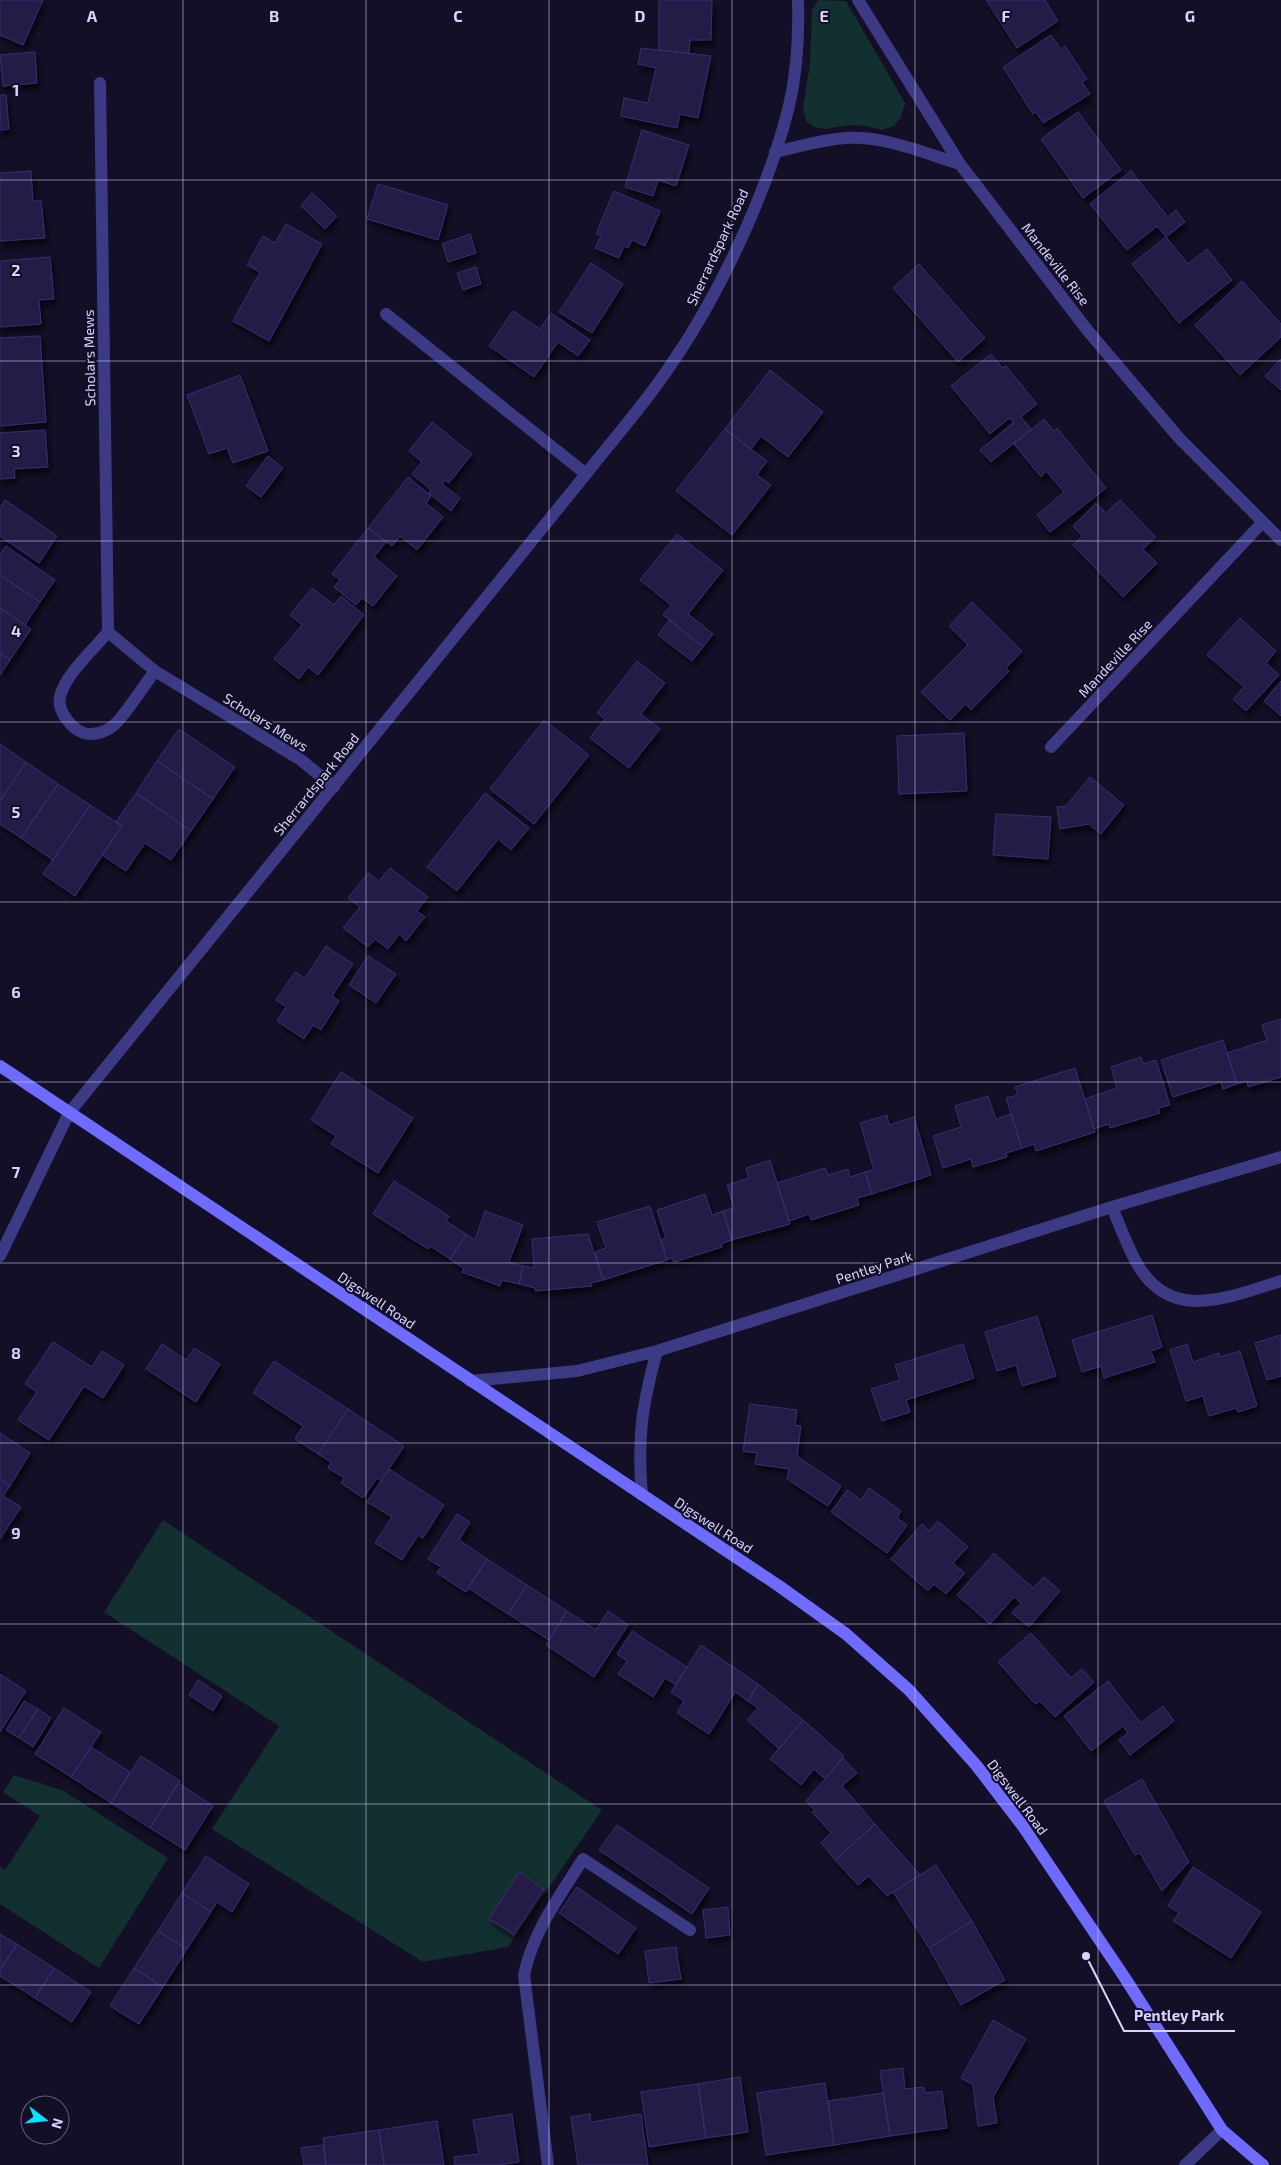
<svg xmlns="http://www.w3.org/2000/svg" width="1281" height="2165" viewBox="0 0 1281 2165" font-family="'Exo 2',sans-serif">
  <defs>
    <filter id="shadow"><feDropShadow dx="3" dy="5.5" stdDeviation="2.5" flood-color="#0009"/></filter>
  </defs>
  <rect width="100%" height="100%" fill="#130f26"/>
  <path fill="#12302f" d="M818,0L846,1L905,103L901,117L894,126L882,130L867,126L849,125L826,129L815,127L806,121L803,108L810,63L812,10Z
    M163,1520L602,1810L508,1947L423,1962L212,1829L279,1726L104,1612Z
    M14,1775L64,1791L168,1858L99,1968L0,1904V1867L5,1870L40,1816L3,1792Z"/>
  <path fill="#241b47" stroke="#3b2d73" filter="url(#shadow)" d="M0,0H43L23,45L0,35Z
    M659,0H712L711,40H690L689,53L659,50Z
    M986,0H1045L1058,21L1017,48Z
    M1051,35L1061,49L1065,46L1087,79L1082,82L1090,94L1043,123L1036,112L1033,114L1003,67Z
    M641,48L711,56L698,118L680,114L677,128L621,116L624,98L648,103L656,68L638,64Z
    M35,52L37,83L3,86L0,55Z
    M0,95H6L9,129L0,130Z
    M1078,112L1121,170L1083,198L1041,139Z
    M642,130L689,145L676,186L658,180L653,196L625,187Z
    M31,171L33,201H41L45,238L0,241V173Z
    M1131,171L1168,217L1176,210L1185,222L1166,237L1157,226L1127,250L1090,204Z
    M378,184L448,205L438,240L367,219Z
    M614,191L660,211L645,246L632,240L628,248L624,246L619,258L595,248L601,236L596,234Z
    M312,193L337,216L325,229L301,206Z
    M286,224L322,244L269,341L233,321L260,272L247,265L263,236L275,243Z
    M470,234L476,253L448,262L442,244Z
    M1166,237L1188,264L1207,249L1232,280L1179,323L1132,264Z
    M50,257L54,299L39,300L41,324L0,327V261Z
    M591,263L623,284L592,333L559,312Z
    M919,264L985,338L958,362L893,288Z
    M476,267L481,284L463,290L457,273Z
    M1242,281L1281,324V337L1240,375L1195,325Z
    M513,311L540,329L551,313L590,340L578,356L558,342L534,377L489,346Z
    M40,336L46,422L0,426V338Z
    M991,354L1003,368L1006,366L1037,404L1021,417L1031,429L991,462L980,450L1014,422L1009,418L990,434L951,386Z
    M1281,359V390L1265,376Z
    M770,370L823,412L788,457L761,436L751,449L725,429Z
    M240,375L268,451L233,463L227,448L209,454L187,395Z
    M1044,419L1054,431L1057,428L1106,488L1050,532L1037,515L1064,492L1046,471L1041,477L1014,444Z
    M432,422L472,454L449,483L445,480L442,484L460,498L451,511L429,493L431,490L412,474L422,462L409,451Z
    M725,429L767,461L757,475L771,485L732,535L676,491Z
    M45,430L48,467L14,469L15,478L0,479V433Z
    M268,456L283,468L261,497L246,486Z
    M408,477L431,496L426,503L443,517L417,550L400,536L392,546L368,528Z
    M5,500L57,536L39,563L0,536V508Z
    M1120,500L1156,537L1143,549L1157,563L1123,597L1073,545L1082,536L1073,526L1096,503L1106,513Z
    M368,528L386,542L374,557L397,576L373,606L362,598L356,605L334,587L340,580L332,574Z
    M677,534L723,570L688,614L713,634L703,647L663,615L671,605L640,580Z
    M6,546L55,580L40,602L0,575V555Z
    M0,575L40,602L25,625L0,608Z
    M312,588L334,605L341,596L364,615L318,675L308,667L299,679L274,659L302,625L290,615Z
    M972,602L1022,651L1006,668L1009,671L971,710L966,704L950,720L921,692L968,645L949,626Z
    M0,608L31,629L10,660L0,653Z
    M1240,618L1276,651L1266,663L1279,675L1246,711L1233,699L1244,687L1207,655Z
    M669,620L703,647L692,661L658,635Z
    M0,653L10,660L0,675Z
    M637,661L665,683L641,714L660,729L629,768L590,738L605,719L597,713Z
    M1281,681V716L1264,701Z
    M544,720L589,755L534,824L490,789Z
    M179,729L235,767L213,799L157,761Z
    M964,733L967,791L899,794L897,736Z
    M0,744L26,762L0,801Z
    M157,761L213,799L191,831L136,793Z
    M26,762L58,784L21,838L0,824V801Z
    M1090,777L1124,805L1101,834L1089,824L1060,829L1057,807L1066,806Z
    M58,784L90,805L53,860L21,838Z
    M136,793L191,831L171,860L145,843L126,871L102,855L122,826L116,822Z
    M485,793L529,828L511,850L498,839L457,891L427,867Z
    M90,805L122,826L75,896L43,874Z
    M996,814L1051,817L1048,859L993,855Z
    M390,868L428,897L417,911L425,917L406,941L399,934L388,949L375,939L368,947L343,928L360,907L348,898L368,873L379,881Z
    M326,946L353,964L332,996L339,1001L321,1030L313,1025L304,1039L277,1021L286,1007L276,1000L295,972L305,978Z
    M368,956L396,974L376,1003L349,985Z
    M1281,1019V1077L1248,1087L1247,1081L1237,1084L1227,1053L1267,1040L1262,1025Z
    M1223,1040L1237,1084L1223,1089L1221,1082L1173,1097L1161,1060Z
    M1141,1057L1143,1064L1156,1060L1170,1105L1158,1108L1160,1113L1110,1128L1109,1124L1094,1129L1085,1099L1117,1088L1111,1067Z
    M1075,1068L1095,1132L1036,1151L1034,1144L1022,1148L1006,1098L1018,1095L1015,1087Z
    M341,1072L413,1118L378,1173L331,1144L336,1136L311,1120Z
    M988,1096L996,1119L1011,1114L1022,1148L1006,1153L1007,1157L973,1167L971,1159L943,1168L933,1136L961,1127L955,1106Z
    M887,1115L889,1125L914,1117L931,1175L872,1194L865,1172L874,1170L860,1123Z
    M770,1160L790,1224L732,1240L723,1211L734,1208L727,1185L749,1178L746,1168Z
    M825,1168L828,1175L848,1169L850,1177L865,1172L872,1194L857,1198L859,1205L811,1220L809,1214L789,1221L777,1183Z
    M394,1181L449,1216L446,1221L466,1234L450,1259L430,1246L428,1249L373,1214Z
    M705,1194L712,1215L723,1211L732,1240L721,1244L722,1247L674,1262L672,1258L667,1260L661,1240L666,1238L657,1210Z
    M650,1206L667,1260L603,1280L595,1252L606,1248L597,1222Z
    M485,1211L523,1225L509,1262L523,1266L519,1284L502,1280L500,1286L462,1272L464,1269L450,1259L466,1234L475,1240Z
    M588,1234L603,1280L591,1283L592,1286L535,1291V1288L519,1284L523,1266L534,1268L532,1239Z
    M1152,1315L1162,1347L1151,1351L1155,1362L1104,1378L1101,1366L1082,1372L1072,1340Z
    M1037,1316L1056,1376L1022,1386L1016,1365L997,1371L985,1332Z
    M1281,1335V1376L1267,1380L1255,1343Z
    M53,1342L92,1367L102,1351L124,1365L103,1398L84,1386L49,1440L18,1420L37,1392L25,1384Z
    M162,1344L186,1360L194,1348L220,1364L196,1402L146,1369Z
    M963,1344L974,1378L906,1400L910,1412L882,1421L871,1389L900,1380L895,1365Z
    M1187,1344L1193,1362L1219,1353L1220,1357L1240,1351L1257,1406L1238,1412L1236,1408L1209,1416L1203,1396L1186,1401L1170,1350Z
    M274,1361L348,1409L318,1454L295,1439L303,1426L253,1393Z
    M750,1404L797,1410L795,1425L801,1426L797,1456L841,1486L828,1506L787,1479L789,1469L755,1464L757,1453L743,1451Z
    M348,1409L404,1446L381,1481L377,1478L363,1498L341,1483L344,1478L328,1468L331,1462L318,1454Z
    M0,1433L30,1453L10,1486L0,1479Z
    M389,1469L444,1505L423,1538L418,1535L402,1560L375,1543L392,1517L367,1502Z
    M0,1479L10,1486L3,1496L21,1507L0,1539Z
    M869,1488L901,1511L897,1518L907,1525L887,1553L831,1512L847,1490L861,1500Z
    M457,1514L470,1522L459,1540L487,1559L466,1592L437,1573L441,1567L428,1559Z
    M938,1521L968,1547L953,1563L965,1573L946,1594L934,1584L928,1591L891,1559L922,1524L929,1531Z
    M994,1553L1033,1588L1044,1577L1060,1591L1029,1627L1012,1613L1021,1603L1014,1597L990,1624L957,1595Z
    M487,1559L527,1585L508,1614L468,1588Z
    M527,1585L567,1611L549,1640L508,1614Z
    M567,1611L596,1630L608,1611L628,1625L594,1677L546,1645Z
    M632,1631L687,1667L676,1685L665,1678L653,1697L618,1674L627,1661L617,1654Z
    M1031,1633L1071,1678L1082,1669L1094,1682L1055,1717L1040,1701L1035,1704L998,1662Z
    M701,1645L758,1684L748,1701L735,1692L709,1734L677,1713L684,1701L671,1692Z
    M0,1674L26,1691L0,1732Z
    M198,1680L222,1696L213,1711L189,1695Z
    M1108,1681L1141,1723L1163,1706L1174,1721L1130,1755L1119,1740L1128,1733L1123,1726L1091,1751L1064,1716Z
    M758,1684L803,1720L779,1749L747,1720L758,1708L748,1701Z
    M24,1701L38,1709L19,1738L6,1730Z
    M64,1708L101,1732L71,1777L35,1754Z
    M38,1709L51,1718L33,1747L19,1738Z
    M803,1720L844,1756L825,1779L814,1769L801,1785L770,1759Z
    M91,1747L130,1772L111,1803L71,1777Z
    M141,1756L180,1781L150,1828L111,1803Z
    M843,1758L857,1773L842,1786L875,1824L835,1860L821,1843L831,1833L812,1812L815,1811L806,1801Z
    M1142,1779L1189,1862L1162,1891L1140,1853L1135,1855L1104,1801Z
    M178,1783L213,1806L185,1850L150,1828Z
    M875,1824L920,1875L887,1896L869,1876L858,1885L835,1860Z
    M617,1825L709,1888L692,1914L599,1850Z
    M206,1856L249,1884L232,1912L217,1902L211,1912L182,1893Z
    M936,1865L972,1921L929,1948L893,1892Z
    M1193,1867L1261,1912L1231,1958L1173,1921L1179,1913L1168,1906Z
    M519,1872L544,1889L514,1935L489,1919Z
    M577,1887L636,1928L618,1954L559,1913Z
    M182,1893L211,1912L187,1949L158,1931Z
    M728,1907L730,1935L706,1938L703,1910Z
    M972,1921L1005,1980L961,2005L929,1948Z
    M158,1931L187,1949L163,1987L134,1968Z
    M0,1934L17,1944L0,1970Z
    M17,1944L54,1968L35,1998L0,1976V1970Z
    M676,1947L681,1979L649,1983L645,1951Z
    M54,1968L91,1992L72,2022L35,1998Z
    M134,1968L163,1987L139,2024L110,2006Z
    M993,2020L1026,2039L993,2097L997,2123L978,2126L973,2085L961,2078Z
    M903,2068L905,2089L924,2087L925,2093L942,2091L947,2128L890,2136L880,2071Z
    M740,2077L748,2132L706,2138L698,2084Z
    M825,2083L834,2145L766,2155L757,2093Z
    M698,2084L706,2138L649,2147L641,2092Z
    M883,2093L890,2136L834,2145L828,2101Z
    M512,2114L519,2162L499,2165H455L454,2157L479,2154L473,2120Z
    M590,2114L591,2122L641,2114L648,2165H578L571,2117Z
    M437,2121L444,2165H384L379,2130Z
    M379,2130L384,2165H326L323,2138Z
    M323,2145L326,2165H304L301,2148Z"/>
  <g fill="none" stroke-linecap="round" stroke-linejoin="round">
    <path stroke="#3d3a85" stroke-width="12" d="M1112,1207C1119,1224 1126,1243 1135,1260C1169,1325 1228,1297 1281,1281
      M548,2165L524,1975C533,1931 560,1896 583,1859L690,1930"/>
    <path stroke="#3d3a85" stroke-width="12" d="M858,0L960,164L1088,331L1179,438L1281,540
      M100,83L108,632L155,671L301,760L334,787
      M775,152C798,147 823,139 847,138C885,136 924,153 960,164
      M386,314L586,474
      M108,632C94,649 64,676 60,697C57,710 71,729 84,733C92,736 106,732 113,726C124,717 145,684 155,671
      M1051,747L1262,523
      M0,1256L69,1113L586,474C614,438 645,404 670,366C720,294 768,191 789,106C797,72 799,34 798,0
      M470,1381L577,1371L657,1351L1112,1207L1281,1157
      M642,1495C637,1439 642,1405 657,1351
      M1185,2165L1222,2130"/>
    <path stroke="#6f6bff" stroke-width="12" d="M0,1066L779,1586L846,1634L909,1690L976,1765L1022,1825L1125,1978L1222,2130L1263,2165"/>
  </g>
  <path fill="none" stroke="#d9d4ff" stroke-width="1" stroke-opacity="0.55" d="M183,0V2165M366,0V2165M549,0V2165M732,0V2165M915,0V2165M1098,0V2165M0,180H1281M0,361H1281M0,541H1281M0,722H1281M0,902H1281M0,1082H1281M0,1263H1281M0,1443H1281M0,1624H1281M0,1804H1281M0,1985H1281"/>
  <g text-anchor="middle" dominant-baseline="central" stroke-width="4" stroke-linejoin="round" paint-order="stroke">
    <g font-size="14" fill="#d9d4ff" stroke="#130f26">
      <text transform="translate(717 247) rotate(-65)">Sherrardspark Road</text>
      <text transform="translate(1056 264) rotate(52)">Mandeville Rise</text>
      <text transform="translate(89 358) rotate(-91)">Scholars Mews</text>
      <text transform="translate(1115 658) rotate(-47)">Mandeville Rise</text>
      <text transform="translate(266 722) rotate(32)">Scholars Mews</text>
      <text transform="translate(316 784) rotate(-51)">Sherrardspark Road</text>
      <text transform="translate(874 1267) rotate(-18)">Pentley Park</text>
      <text transform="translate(377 1300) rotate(34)">Digswell Road</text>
      <text transform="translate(714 1525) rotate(33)">Digswell Road</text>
      <text transform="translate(1018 1797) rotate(53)">Digswell Road</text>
    </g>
  </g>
  <g font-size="16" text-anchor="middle" font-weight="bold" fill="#d9d4ff" stroke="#130f26" stroke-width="4" stroke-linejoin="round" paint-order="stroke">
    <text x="92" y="22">A</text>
    <text x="274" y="22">B</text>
    <text x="458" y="22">C</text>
    <text x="640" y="22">D</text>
    <text x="824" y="22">E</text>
    <text x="1006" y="22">F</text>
    <text x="1190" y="22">G</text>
    <text x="16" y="96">1</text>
    <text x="16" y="276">2</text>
    <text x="16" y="457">3</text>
    <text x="16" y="637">4</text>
    <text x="16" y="818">5</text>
    <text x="16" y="998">6</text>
    <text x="16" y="1178">7</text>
    <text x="16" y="1359">8</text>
    <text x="16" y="1539">9</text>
  </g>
  <path fill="none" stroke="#d9d4ff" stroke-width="2" d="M1086 1956L1124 2031H1235"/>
  <circle fill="#d9d4ff" stroke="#130f26" stroke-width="2" cx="1086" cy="1956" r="5"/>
  <g font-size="15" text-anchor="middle" font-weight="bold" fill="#d9d4ff" stroke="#130f26" stroke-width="4" stroke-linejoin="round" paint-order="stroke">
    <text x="1179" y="2021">Pentley Park</text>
  </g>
  <g transform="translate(45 2120) rotate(106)"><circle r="24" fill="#130f26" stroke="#625e7d"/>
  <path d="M0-4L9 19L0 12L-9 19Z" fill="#00e5ff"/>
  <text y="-8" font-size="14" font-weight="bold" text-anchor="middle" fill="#d9d4ff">N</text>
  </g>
</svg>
